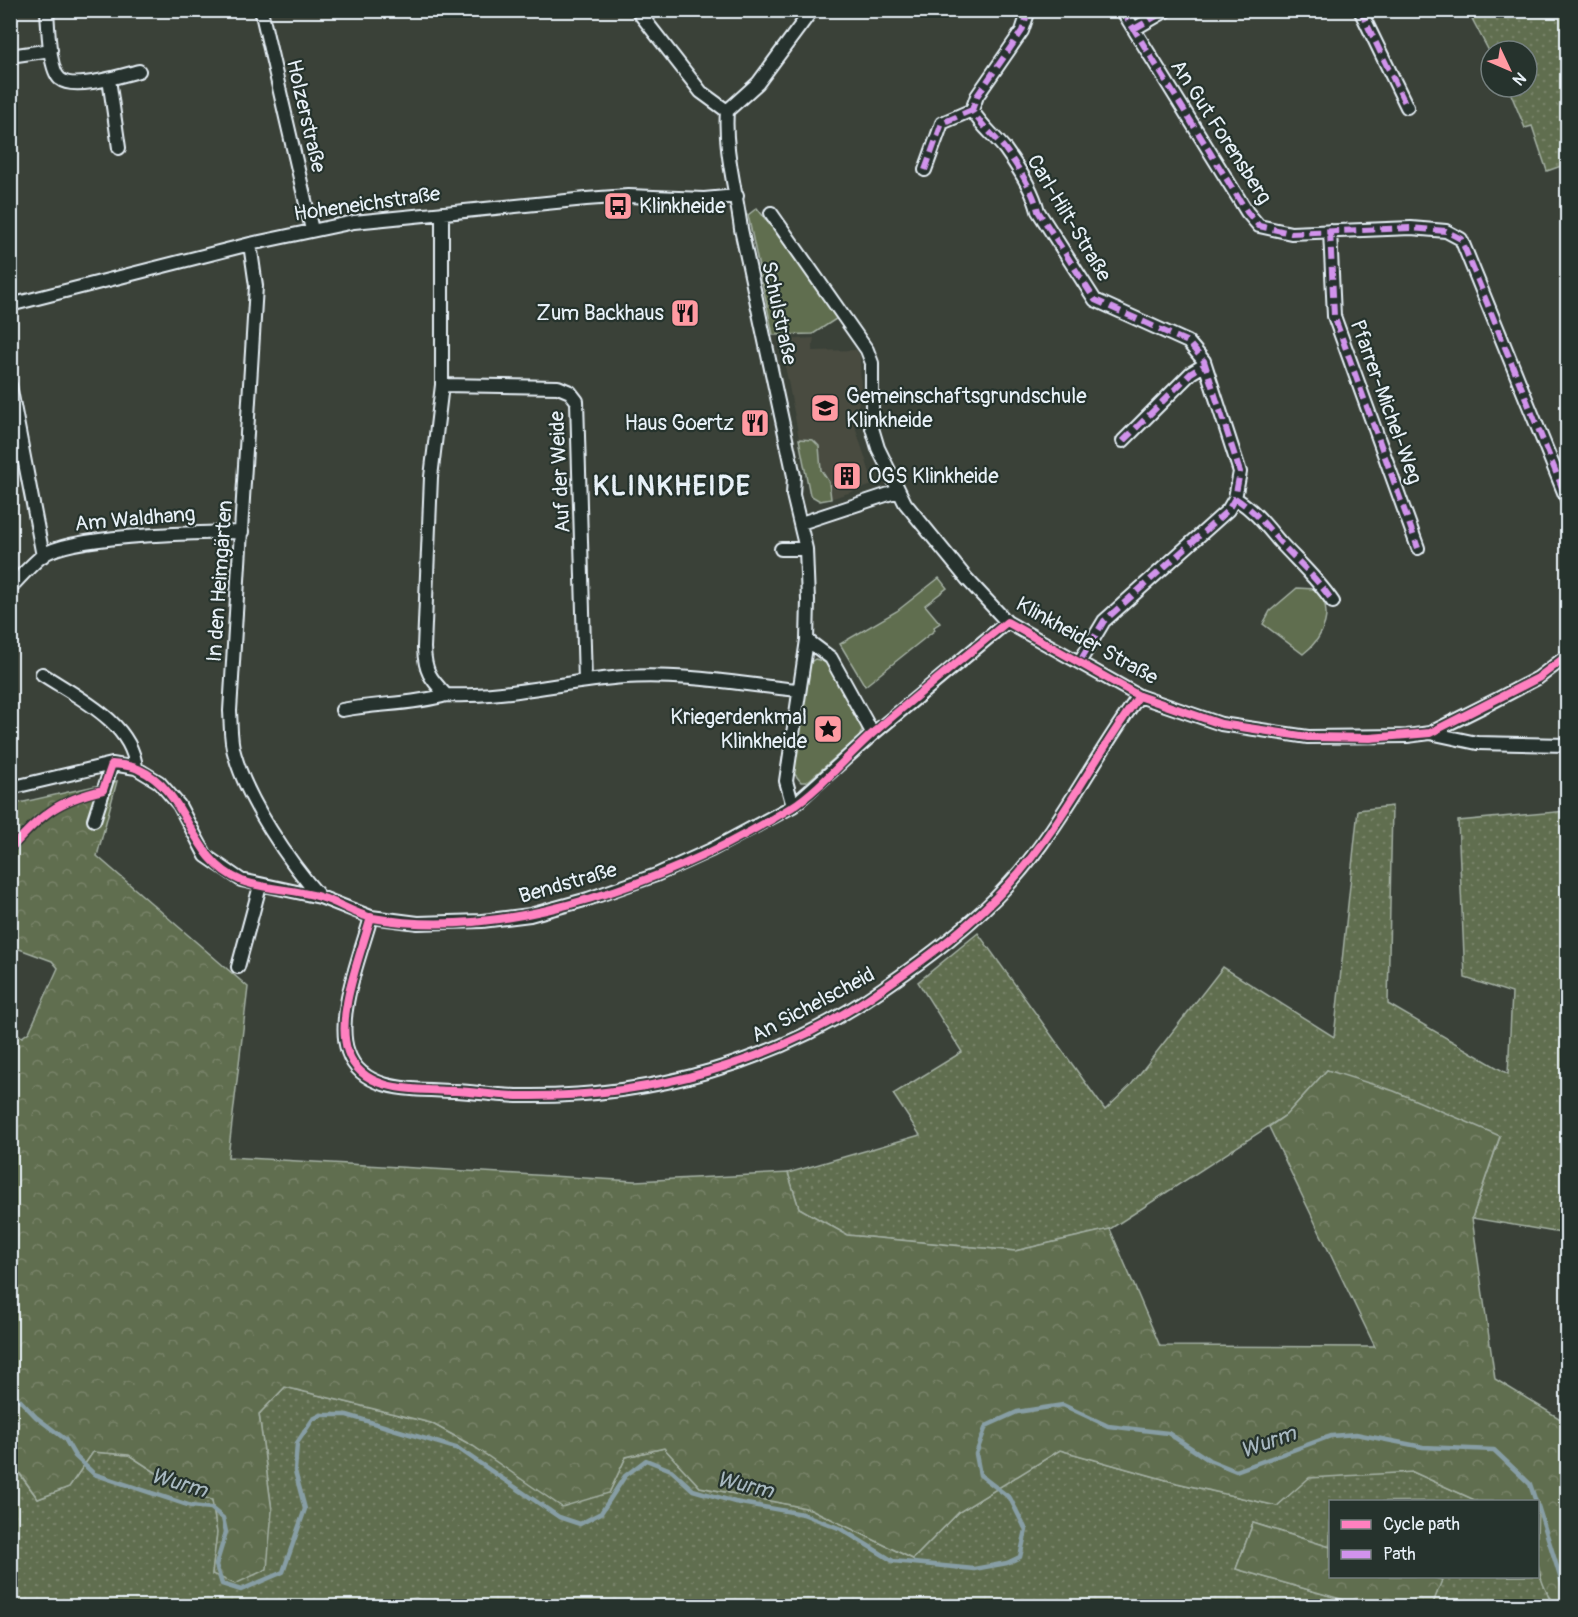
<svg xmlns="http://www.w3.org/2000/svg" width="1578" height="1617" viewBox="0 0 1578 1617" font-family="Pangolin,sans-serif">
  <defs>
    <pattern id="grass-dots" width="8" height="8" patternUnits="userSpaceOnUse" patternTransform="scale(1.5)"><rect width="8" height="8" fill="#616e4f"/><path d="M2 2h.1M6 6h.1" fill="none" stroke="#788369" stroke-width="1.8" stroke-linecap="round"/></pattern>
    <pattern id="forest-crowns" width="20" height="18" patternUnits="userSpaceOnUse" patternTransform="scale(1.5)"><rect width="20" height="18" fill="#616e4f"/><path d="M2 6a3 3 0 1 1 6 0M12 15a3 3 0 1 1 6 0" fill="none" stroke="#788369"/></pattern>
  </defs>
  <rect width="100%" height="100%" fill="#3a4138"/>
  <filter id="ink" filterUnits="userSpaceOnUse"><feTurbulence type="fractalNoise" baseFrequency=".0167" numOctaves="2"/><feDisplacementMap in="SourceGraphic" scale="12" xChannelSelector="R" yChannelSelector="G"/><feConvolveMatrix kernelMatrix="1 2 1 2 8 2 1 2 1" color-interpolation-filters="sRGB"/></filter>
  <g filter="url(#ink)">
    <path fill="#484b40" d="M814,338L812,351L856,350L860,355L861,394L854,423L873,482L870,486L824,501L810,495L780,340Z"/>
    <path fill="url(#grass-dots)" stroke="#a4b0a4" stroke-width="1.5" d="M1468,11H1567V164L1547,171L1532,126L1525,128L1508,87H1527V51H1491V55Z
      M1392,806L1388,1004L1508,1074L1512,993L1465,978L1458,821L1567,811V1234L1472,1218L1500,1137L1327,1070L1286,1115L1110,1229L1015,1251L847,1235L799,1208L788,1173L920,1135L893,1094L962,1052L918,982L978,933L1105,1110L1131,1085L1223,967L1334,1037L1358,810Z
      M285,1387L431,1423L473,1446L609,1493L626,1457L664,1448L700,1487L811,1509L913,1559L959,1512L1060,1450L1177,1483L1277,1506L1309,1476L1413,1472L1477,1501L1330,1502V1547L1253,1523L1236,1569L1365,1606H434L416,1598L367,1606H11L10,1461L38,1499L69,1487L93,1452L129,1455L183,1490L212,1500L217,1533L212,1574L272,1511L259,1414Z
      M1538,1570L1549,1598L1558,1606H1432L1441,1580L1429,1577L1538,1576Z"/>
    <path fill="url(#forest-crowns)" stroke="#a4b0a4" stroke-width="1.5" d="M117,781L97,856L248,987L228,1157L635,1181L788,1173L799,1208L847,1235L1015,1251L1110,1229L1160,1346L1375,1347L1269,1127L1286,1115L1327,1070L1394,1091L1500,1136L1472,1218L1495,1379L1567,1423V1606H1558C1530,1580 1538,1537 1538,1502L1477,1501L1413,1472L1309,1478L1277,1506L1177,1483L1060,1450L959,1512L913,1559L811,1509L700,1487L664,1448L626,1457L609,1493L562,1507L473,1446L431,1423L285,1387L259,1414L272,1511L267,1569L235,1584L212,1574L217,1533L212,1500L183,1490L129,1455L93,1452L69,1487L38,1499L11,1461L10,1030L22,1037L29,1032L58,968L52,961L11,946L10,805Z
      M1253,1523L1330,1547V1576H1429L1442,1580L1432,1606H1365L1236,1569Z"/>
    <path fill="#616e4f" stroke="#a4b0a4" stroke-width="1.5" d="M757,208L839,317L813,334L773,335L748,215Z
      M799,439L813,440L819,446L821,470L829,482L831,499L820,501L810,495Z
      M939,578L947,588L925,605L940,623L934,627L935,630L865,686L840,644L897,611Z
      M1297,588L1315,589C1336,609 1324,638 1303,654L1263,624L1270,611Z
      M815,659L826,662L863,728L859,737L807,782H801L793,772L808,664Z"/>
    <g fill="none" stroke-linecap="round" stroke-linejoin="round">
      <path stroke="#879ea5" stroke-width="4.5" d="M10,1390L36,1417L65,1439L75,1456L94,1474L191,1506L211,1508L223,1518L226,1532L216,1565L222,1584L241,1590L283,1572L305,1509L295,1471L297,1443L313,1419L321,1415H347L459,1449L559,1517L580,1524L601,1513L625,1476L646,1460L671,1470L693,1490L735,1502L803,1514L841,1529L893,1561L974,1569L1007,1563L1020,1557L1026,1530L1010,1498L980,1475L976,1454L986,1426L1017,1412L1063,1405L1108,1426L1168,1433L1209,1460L1236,1471L1331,1436L1356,1434L1423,1447L1494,1450L1530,1484L1536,1502
        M1538,1506L1568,1602"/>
      <g stroke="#e8f1f8" stroke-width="16">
        <path id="minor" d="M47,10C48,25 49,70 60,79C74,91 123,75 139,71
          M261,10L312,230
          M637,10L701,92L727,111
          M1029,10L1022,31L977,96L972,110C981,126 994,135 1005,149C1018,167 1033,190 1038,211L1095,300L1188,342L1204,361L1240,472L1235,498L1228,510L1104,621L1080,661
          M1122,10L1247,212L1259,226L1291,233L1411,228L1446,231L1461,239L1568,502
          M1360,10L1407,107
          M1134,29L1167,10
          M10,56L51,50
          M109,79L119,148
          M727,111C724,151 736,189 741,229L794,476L793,495L806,549L808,600L807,640L786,781L793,806
          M727,111L758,83L812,10
          M925,170L942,123L972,110
          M442,213V385L431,477L424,648C425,672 430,678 446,695C506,698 564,681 624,677C683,673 739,684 797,690
          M771,213L867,350L872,363V428L878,448L905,503L967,579L1007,622L1139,696L1221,724L1308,737L1407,736L1430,733L1496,700L1538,678L1568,655
          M1330,231L1334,316L1418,548
          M250,244L256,286L230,711C231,725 230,742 235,756C248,801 289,862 320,897
          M10,305L250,244L354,222L586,199L628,196L704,199L737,196
          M10,385L43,556
          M442,385L558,387L570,392L577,401L585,681
          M1123,441L1191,373L1204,365
          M1235,498C1256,512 1263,522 1279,541C1298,562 1316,577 1333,602
          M801,523L898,491
          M781,549H806
          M10,588C20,577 32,564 43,555C74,534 201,533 242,532
          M807,640L831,658L873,734
          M42,674C77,697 132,722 136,768
          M342,710C378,703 411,705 446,695
          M1430,733L1477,743L1568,745
          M10,788L112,764L136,768L159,782L179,805L206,856L241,880L320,897L371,917L418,923L482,921L530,915L588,899L656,875L711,850L793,806L873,734L1007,622
          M94,820L112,764
          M371,917C361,954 335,1016 348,1052C362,1094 419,1089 455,1091C477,1092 499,1096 521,1096C649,1098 777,1063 882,989C927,958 973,924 1010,883C1061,827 1094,757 1139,696
          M238,967L260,886"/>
      </g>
      <use href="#minor" stroke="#26332d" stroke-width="12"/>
      <path stroke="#d193ec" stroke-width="6" stroke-dasharray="12 6" stroke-linecap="butt" d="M1029,10L1022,31L977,96L972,110C981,126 994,135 1005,149C1018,167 1033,190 1038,211L1095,300L1188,342L1204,361L1240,472L1235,498L1228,510L1104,621L1080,661
        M1122,10L1247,212L1259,226L1291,233L1411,228L1446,231L1461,239L1568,502
        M1360,10L1407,107
        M1134,29L1167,10
        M925,170L942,123L972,110
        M1330,231L1334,316L1418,548
        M1123,441L1191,373L1204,365
        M1235,498C1256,512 1263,522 1279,541C1298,562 1316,577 1333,602"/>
      <g stroke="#26332d" stroke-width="11">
        <path id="cycleway" d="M10,849C43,814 56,801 103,790L112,764C120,765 130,765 138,769C191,792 187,859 242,881C267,890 295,889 320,897C338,902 354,914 373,918C508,943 678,878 792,807C819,790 848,755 873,733C917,695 962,659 1007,622L1139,696L1221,724L1308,737L1370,738L1430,733L1538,678L1568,655
          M371,917C361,954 335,1016 348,1052C362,1094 419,1089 455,1091C477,1092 499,1096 521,1096C649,1098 777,1063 882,989C927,958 973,924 1010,883C1061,827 1094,757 1139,696"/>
      </g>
      <use href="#cycleway" stroke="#ff80c0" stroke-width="8"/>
    </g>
  </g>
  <defs>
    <g id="bus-square" transform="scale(1.5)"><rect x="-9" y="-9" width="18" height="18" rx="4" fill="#ff9aa2" stroke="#26332d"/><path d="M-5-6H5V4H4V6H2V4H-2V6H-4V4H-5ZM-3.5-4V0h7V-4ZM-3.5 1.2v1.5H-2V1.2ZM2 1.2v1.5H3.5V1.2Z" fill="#111"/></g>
    <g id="restaurant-square" transform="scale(1.5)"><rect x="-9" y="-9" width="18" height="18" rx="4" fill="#ff9aa2" stroke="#26332d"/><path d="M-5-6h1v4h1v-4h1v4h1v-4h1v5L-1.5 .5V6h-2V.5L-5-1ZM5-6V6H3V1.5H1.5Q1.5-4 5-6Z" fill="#111"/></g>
    <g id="school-square" transform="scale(1.5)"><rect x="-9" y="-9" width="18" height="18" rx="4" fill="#ff9aa2" stroke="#26332d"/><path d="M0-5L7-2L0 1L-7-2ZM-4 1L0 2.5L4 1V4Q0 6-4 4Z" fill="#111"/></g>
    <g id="building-square" transform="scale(1.5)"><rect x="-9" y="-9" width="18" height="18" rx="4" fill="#ff9aa2" stroke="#26332d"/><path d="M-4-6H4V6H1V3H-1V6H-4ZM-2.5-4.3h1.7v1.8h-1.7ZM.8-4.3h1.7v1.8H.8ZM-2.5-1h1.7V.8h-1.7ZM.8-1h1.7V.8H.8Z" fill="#111"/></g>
    <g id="sight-square" transform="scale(1.5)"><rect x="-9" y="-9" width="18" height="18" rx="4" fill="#ff9aa2" stroke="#26332d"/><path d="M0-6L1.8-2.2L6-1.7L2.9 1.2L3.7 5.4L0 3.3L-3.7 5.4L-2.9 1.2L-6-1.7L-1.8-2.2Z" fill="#111"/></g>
  </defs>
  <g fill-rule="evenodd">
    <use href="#bus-square" x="618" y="206"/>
    <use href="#restaurant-square" x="685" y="313"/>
    <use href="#school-square" x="825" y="408"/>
    <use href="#restaurant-square" x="755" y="423"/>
    <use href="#building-square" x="847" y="476"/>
    <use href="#sight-square" x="828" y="729"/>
  </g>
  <g text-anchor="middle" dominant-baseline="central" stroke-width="4.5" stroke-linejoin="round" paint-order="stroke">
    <g font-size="21" fill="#e8f1f8" stroke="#26332d">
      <text transform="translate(306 116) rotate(77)">Holzerstraße</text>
      <text transform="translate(1221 132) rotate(57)">An Gut Forensberg</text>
      <text transform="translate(367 204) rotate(-8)">Hoheneichstraße</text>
      <text transform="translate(1069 218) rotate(59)">Carl-Hilt-Straße</text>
      <text transform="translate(779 313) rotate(78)">Schulstraße</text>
      <text transform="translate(1386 402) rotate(70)">Pfarrer-Michel-Weg</text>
      <text transform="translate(560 472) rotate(-93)">Auf der Weide</text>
      <text transform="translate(135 519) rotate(-5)">Am Waldhang</text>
      <text transform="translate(220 581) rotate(-86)">In den Heimgärten</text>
      <text transform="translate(1087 641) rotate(29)">Klinkheider Straße</text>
      <text transform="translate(568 883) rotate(-16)">Bendstraße</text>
      <text transform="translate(813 1005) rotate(-28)">An Sichelscheid</text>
    </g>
    <g font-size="21" fill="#e8f1f8" stroke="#26332d" text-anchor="start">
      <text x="639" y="206">Klinkheide</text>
      <text x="664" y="313" text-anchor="end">Zum Backhaus</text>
      <text x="846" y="396">Gemeinschaftsgrundschule<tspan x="846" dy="24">Klinkheide</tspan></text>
      <text x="734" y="423" text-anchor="end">Haus Goertz</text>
      <text x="868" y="476">OGS Klinkheide</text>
      <text x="807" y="717" text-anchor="end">Kriegerdenkmal<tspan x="807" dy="24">Klinkheide</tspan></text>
    </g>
    <g font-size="22" font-style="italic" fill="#a8b9c1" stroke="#26332d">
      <text transform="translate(1268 1442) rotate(-20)">Wurm</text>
      <text transform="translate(179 1483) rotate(16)">Wurm</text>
      <text transform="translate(745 1485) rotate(13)">Wurm</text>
    </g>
    <g font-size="27" font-weight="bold" letter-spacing="1.5" fill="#e8f1f8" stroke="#26332d">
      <text x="672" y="486">KLINKHEIDE</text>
    </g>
  </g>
  <rect width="1578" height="1617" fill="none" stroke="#26332d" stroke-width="36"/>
  <rect x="18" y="18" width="1542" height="1581" fill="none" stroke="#e8f1f8" stroke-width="2" filter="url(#ink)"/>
  <rect x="1329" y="1500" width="210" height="78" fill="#26332d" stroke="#747f7e" stroke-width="1.5"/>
  <rect x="1341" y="1520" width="30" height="9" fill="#ff80c0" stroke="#747f7e" stroke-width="1.5"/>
  <text x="1383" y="1530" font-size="18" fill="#e8f1f8">Cycle path</text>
  <rect x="1341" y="1550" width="30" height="9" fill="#d193ec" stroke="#747f7e" stroke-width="1.5"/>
  <text x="1383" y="1560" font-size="18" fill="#e8f1f8">Path</text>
  <g transform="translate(1509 69) rotate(134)"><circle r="28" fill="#26332d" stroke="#747f7e" stroke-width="1.5"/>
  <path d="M0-4.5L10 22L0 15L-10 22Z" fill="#ff9aa2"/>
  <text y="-9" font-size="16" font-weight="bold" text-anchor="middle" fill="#e8f1f8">N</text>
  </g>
</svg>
